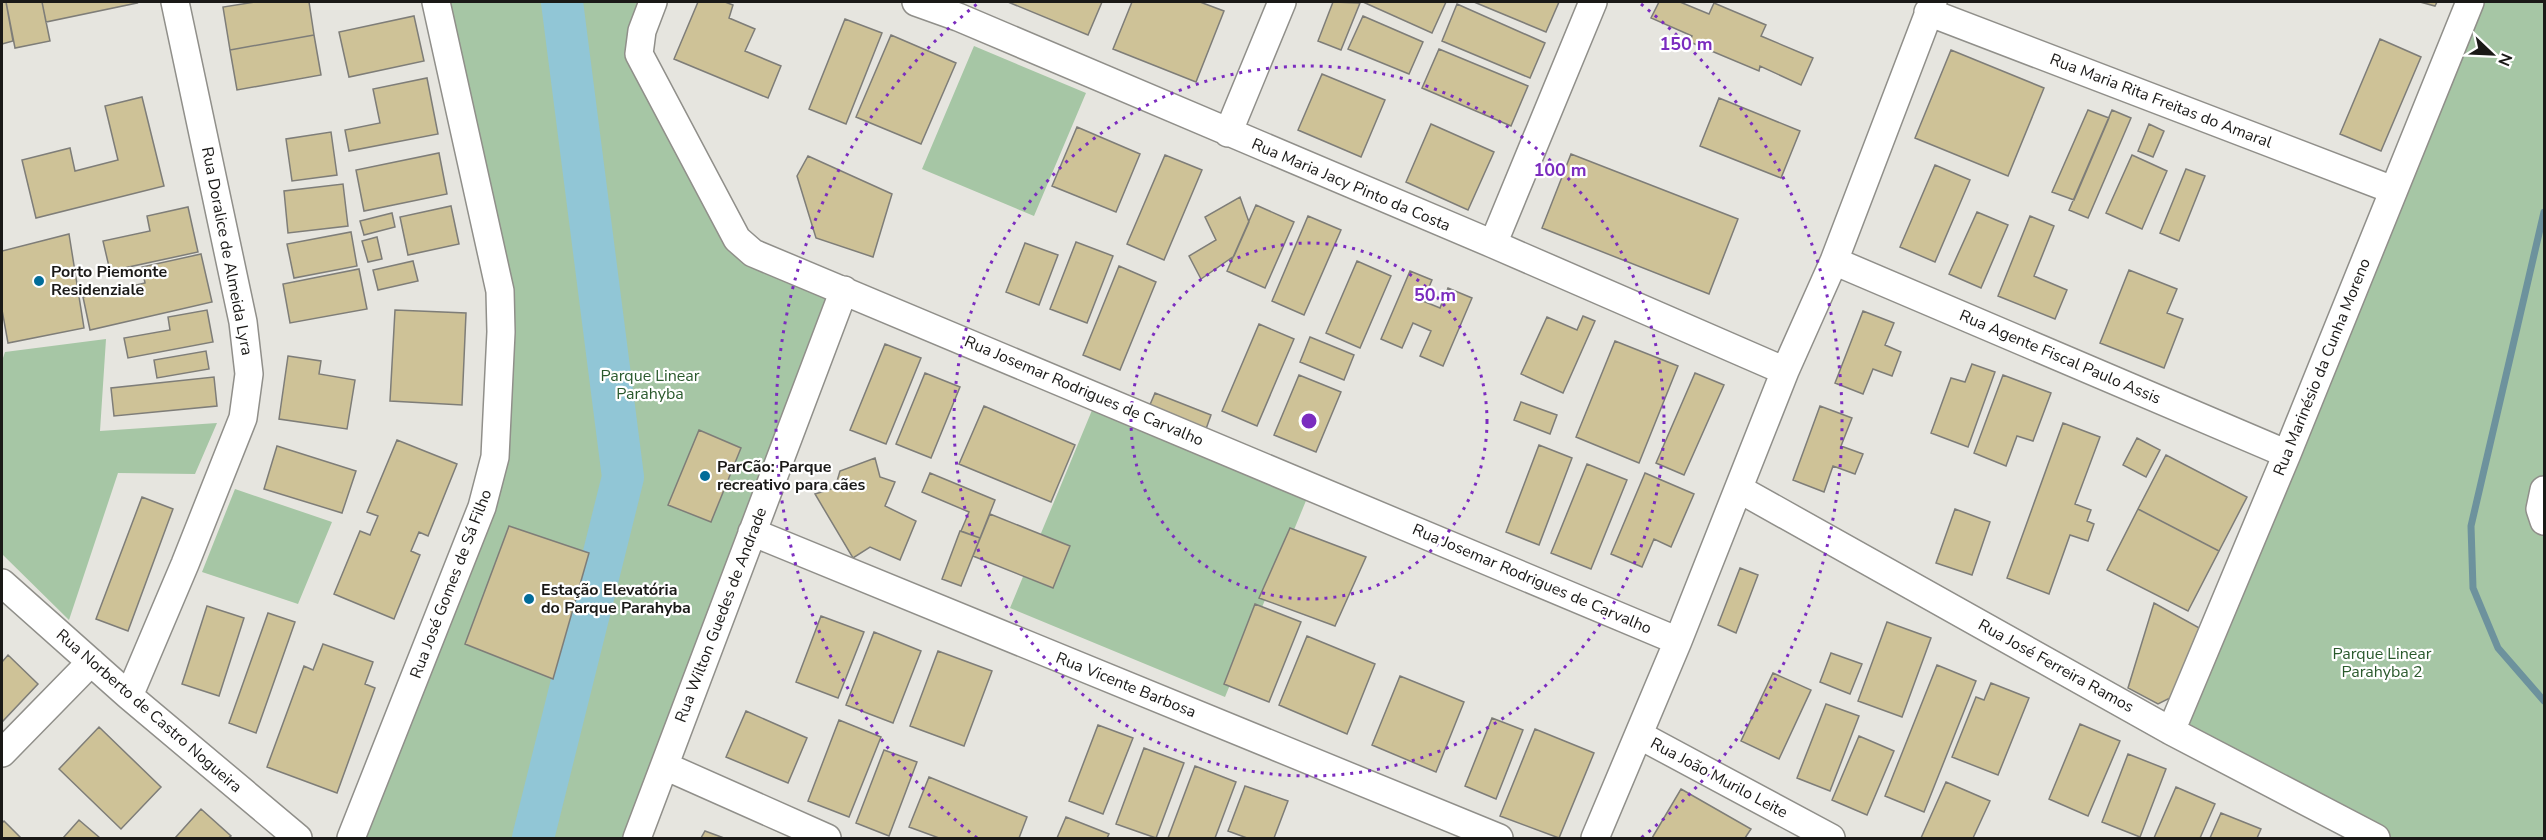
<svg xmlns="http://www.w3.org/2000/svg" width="2546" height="840" viewBox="0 0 2546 840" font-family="'Nunito Sans',sans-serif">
  <rect width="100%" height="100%" fill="#e6e5df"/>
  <path fill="#a6c6a5" d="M436,2H653L631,56L741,254L850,300L648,838H346L486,470L498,298Z
    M2476,2H2544V838H2361L2176,739Z
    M974,46L1086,93L1034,216L922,169Z
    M106,339L100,431L217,423L195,474L118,473L69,620L2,554V361L5,352Z
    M1095,403L1310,491L1225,697L1010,608Z
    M235,489L332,522L298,604L202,572Z"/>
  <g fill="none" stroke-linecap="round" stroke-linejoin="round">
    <path stroke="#6d929d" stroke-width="7" d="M2544,212L2471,526L2473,588L2498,648L2544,701"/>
    <path stroke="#91c6d6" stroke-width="42" d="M533,838L623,477L562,2"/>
  </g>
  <path fill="#cec297" stroke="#7e7d78" stroke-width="1.5" d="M2,2H6L13,41L2,44Z
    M6,2H42L50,41L15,48Z
    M42,2H136L137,3L46,22Z
    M255,2H309L314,35L230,50L223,7Z
    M698,2H725L733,5L729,18L755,29L745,51L781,66L768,98L674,59Z
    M1008,2H1102L1088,35Z
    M1132,2H1200L1224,11L1196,82L1113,49Z
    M1333,2L1360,3L1341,50L1318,41Z
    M1363,2H1446L1432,33Z
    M1474,2H1559L1546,32Z
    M1659,2H1680L1709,14L1714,3L1766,25L1761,36L1813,58L1801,85L1760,66L1759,71L1690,42L1692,36L1651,18Z
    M2420,2H2437L2435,6Z
    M1457,4L1545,43L1530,78L1442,41Z
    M414,16L424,61L349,77L339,32Z
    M1363,16L1423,42L1409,74L1348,49Z
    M845,19L882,33L846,124L809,109Z
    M314,35L321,75L237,90L230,50Z
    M891,35L956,63L921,144L856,117Z
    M2380,39L2421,57L2381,151L2340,134Z
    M1439,49L1528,86L1511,126L1422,88Z
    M1951,50L2044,88L2008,176L1915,138Z
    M1322,74L1385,100L1361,157L1298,130Z
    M427,78L438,134L349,151L345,130L380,123L373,89Z
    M142,97L164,186L36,218L22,160L70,148L75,171L118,160L105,106Z
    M1719,98L1800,131L1781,178L1700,146Z
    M2088,110L2109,118L2074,200L2052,192Z
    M2112,110L2131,118L2088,218L2069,210Z
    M1431,124L1494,152L1468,210L1406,182Z
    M2149,124L2164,131L2153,157L2138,151Z
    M1077,127L1140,154L1116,212L1052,186Z
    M331,132L337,175L292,181L286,139Z
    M439,153L447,194L364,211L356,170Z
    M1571,154L1738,219L1709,294L1542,228Z
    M1165,155L1202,170L1164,260L1127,244Z
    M2132,155L2167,171L2142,229L2106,213Z
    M808,156L892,194L873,257L816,238L797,176Z
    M1935,165L1970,180L1935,262L1900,247Z
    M2186,169L2205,176L2179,241L2160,233Z
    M343,184L348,226L288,233L284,191Z
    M1240,197L1249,222L1234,256L1201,279L1189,256L1216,240L1205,217Z
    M1256,205L1294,222L1265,288L1227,271Z
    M451,206L459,244L408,255L400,217Z
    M188,207L198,252L110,271L103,241L150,231L147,216Z
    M1977,212L2008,225L1981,288L1949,274Z
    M392,213L395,227L364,235L360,221Z
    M1308,216L1341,230L1304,315L1272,301Z
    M2030,216L2054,226L2034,276L2067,290L2055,319L1998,296Z
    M351,232L357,266L294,278L287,244Z
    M69,234L84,328L8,343L2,310V251Z
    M377,237L382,259L368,262L362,241Z
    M1076,242L1113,256L1087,323L1050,309Z
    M1025,243L1058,255L1039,305L1006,292Z
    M201,254L212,302L90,330L83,297L145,283L142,267Z
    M413,261L418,281L378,290L373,270Z
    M1357,261L1391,276L1360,348L1326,333Z
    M1119,266L1156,282L1120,370L1083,355Z
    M359,269L367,309L290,323L283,284Z
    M2129,270L2177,289L2167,313L2183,319L2164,368L2100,343Z
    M1410,271L1432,280L1423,301L1440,308L1448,288L1472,298L1443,366L1420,356L1431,331L1413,323L1402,348L1381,339Z
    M207,310L213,342L128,358L124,338L170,330L168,317Z
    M395,310L466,313L462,405L390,401Z
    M1863,311L1894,323L1885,345L1901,352L1892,376L1873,369L1863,394L1835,383Z
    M1583,316L1595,321L1563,393L1521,374L1547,317L1577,330Z
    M1259,324L1294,339L1257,426L1222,411Z
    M1310,337L1354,355L1344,380L1300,362Z
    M1615,341L1678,366L1639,463L1576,437Z
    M885,344L921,358L886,444L850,430Z
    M206,351L209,369L157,378L154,360Z
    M288,356L321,361L319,374L355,380L347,429L279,419Z
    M1972,364L1995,372L1968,447L1931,433L1951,378L1965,382Z
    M925,373L960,387L931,458L896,444Z
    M1695,373L1724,385L1684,475L1656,463Z
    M1299,375L1341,392L1316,452L1274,435Z
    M2003,375L2051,393L2033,441L2017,436L2006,466L1974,453Z
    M214,377L217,406L114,416L111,388Z
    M1155,393L1211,415L1206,429L1149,407Z
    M1521,402L1557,415L1550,434L1514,420Z
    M984,406L1075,445L1051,502L959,464Z
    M1820,406L1852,418L1841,446L1863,454L1855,474L1833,466L1824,492L1793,480Z
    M2063,423L2100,437L2075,504L2091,510L2087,521L2094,524L2088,541L2070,535L2049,594L2007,578Z
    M699,430L741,448L711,522L668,505Z
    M2137,438L2160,450L2146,477L2123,465Z
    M397,440L457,464L428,536L419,532L411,551L420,555L394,619L334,594L360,531L370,535L378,516L367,512Z
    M1539,445L1572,458L1539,545L1506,532Z
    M277,446L356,471L342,513L264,489Z
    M2166,455L2247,497L2219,551L2138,509Z
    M875,458L880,477L895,482L885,506L916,521L900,560L870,547L853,558L815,494L835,488L840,471Z
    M1587,464L1627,480L1591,569L1551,553Z
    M930,473L995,500L980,538L961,531L969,512L922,492Z
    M1645,473L1694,494L1671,547L1654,539L1642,567L1611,554Z
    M142,497L173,509L128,631L96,619Z
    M1955,509L1990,522L1972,575L1936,563Z
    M2138,509L2219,551L2188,611L2107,570Z
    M990,514L1070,546L1053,588L973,556Z
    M509,526L589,553L553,679L465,644Z
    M1290,528L1366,557L1335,626L1259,598Z
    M960,531L980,538L961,586L942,579Z
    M1740,568L1758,575L1736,633L1718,625Z
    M2154,603L2203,630L2170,698L2158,704L2128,688Z
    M1255,604L1301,622L1269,702L1224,684Z
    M207,606L244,618L219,696L182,684Z
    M268,613L295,622L256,733L229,723Z
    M821,616L864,632L838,698L796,682Z
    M1887,622L1931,638L1902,717L1858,701Z
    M874,632L921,651L893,723L846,705Z
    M1307,636L1375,664L1347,734L1279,705Z
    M323,644L373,662L365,684L375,688L337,793L267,767L304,666L313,670Z
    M938,651L992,671L964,746L910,726Z
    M1831,653L1862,664L1850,694L1820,682Z
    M8,655L38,684L2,722V662Z
    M1937,665L1976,681L1924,812L1885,796Z
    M1773,673L1811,690L1779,759L1741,741Z
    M1400,676L1464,702L1436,772L1372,745Z
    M1991,683L2029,698L1998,775L1952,757L1976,697L1984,700Z
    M1826,704L1859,716L1830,791L1797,778Z
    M746,711L807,738L788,783L726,757Z
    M1492,718L1523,730L1496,799L1465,786Z
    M839,720L881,737L849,817L808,801Z
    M2080,724L2120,741L2088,816L2049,799Z
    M1098,725L1133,738L1103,814L1069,801Z
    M99,727L161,787L121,829L59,769Z
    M1535,729L1594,753L1559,838L1500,816Z
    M1859,736L1894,751L1867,815L1832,800Z
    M1144,748L1184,763L1156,838L1116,824Z
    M884,750L917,762L889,836L856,823Z
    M2128,754L2166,769L2140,837L2102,822Z
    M1195,766L1236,782L1215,838H1168Z
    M929,777L1027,817L1019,838H939L909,827Z
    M1946,782L1990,801L1973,838H1921Z
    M1245,786L1288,801L1274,838H1247L1228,831Z
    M2176,787L2215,804L2200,838H2154Z
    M1681,789L1751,829L1745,838H1652Z
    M201,809L231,836L228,838H175Z
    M2221,813L2261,829L2257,838H2210Z
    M1066,817L1109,834L1107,838H1057Z
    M79,820L100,838H63Z
    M4,821L21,838H2V823Z
    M705,831L724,838H701Z"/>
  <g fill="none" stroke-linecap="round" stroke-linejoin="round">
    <g stroke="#908f8a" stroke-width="30">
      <path id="street" d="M653,2L642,31L639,54L737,239L753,253L1678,641
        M916,2L958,17L1493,244L1785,371
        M1928,12L2393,190
        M1228,133L1282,2
        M1493,244L1593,2
        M1834,261L2287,454
        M1739,489L2171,731L2376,838
        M2544,490L2540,509L2544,521
        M752,532L1499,838
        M2,583L129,696L298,838
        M129,696L185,564L243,418L249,374L243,322L175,2
        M2171,731L2287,454L2470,2
        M1639,735L1831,838
        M2,753L91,662
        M665,766L827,838
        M351,838L482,507L495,457L501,332L500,291L436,2
        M637,838L844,290
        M1595,838L1678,641L1785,371L1834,261L1933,2"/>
    </g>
    <use href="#street" stroke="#fff" stroke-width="27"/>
  </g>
  <g fill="none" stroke="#7b2cbf" stroke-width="3" stroke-dasharray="3 6">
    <circle cx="1309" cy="421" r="178"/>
    <circle cx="1309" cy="421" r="355"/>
    <path d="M977 838A533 533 0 0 1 977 4M1641 4A533 533 0 0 1 1641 838"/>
  </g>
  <g fill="#016c99" stroke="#fff" stroke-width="2">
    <circle cx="39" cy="281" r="6"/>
    <circle cx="705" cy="476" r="6"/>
    <circle cx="529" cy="599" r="6"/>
  </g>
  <g text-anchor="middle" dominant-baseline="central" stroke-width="4.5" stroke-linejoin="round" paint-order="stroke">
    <g font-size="16" fill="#1a1917" stroke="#fff">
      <text transform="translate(2161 101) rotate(21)">Rua Maria Rita Freitas do Amaral</text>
      <text transform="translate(1351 185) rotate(23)">Rua Maria Jacy Pinto da Costa</text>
      <text transform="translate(227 251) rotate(79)">Rua Doralice de Almeida Lyra</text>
      <text transform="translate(2060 357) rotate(23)">Rua Agente Fiscal Paulo Assis</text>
      <text transform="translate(2322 367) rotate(-68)">Rua Marinésio da Cunha Moreno</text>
      <text transform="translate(1084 391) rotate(23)">Rua Josemar Rodrigues de Carvalho</text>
      <text transform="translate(1532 579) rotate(23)">Rua Josemar Rodrigues de Carvalho</text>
      <text transform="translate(451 584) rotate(-69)">Rua José Gomes de Sá Filho</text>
      <text transform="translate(721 615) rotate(-69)">Rua Wilton Guedes de Andrade</text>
      <text transform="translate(2056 666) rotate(29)">Rua José Ferreira Ramos</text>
      <text transform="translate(1126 685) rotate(22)">Rua Vicente Barbosa</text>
      <text transform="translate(149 711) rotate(41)">Rua Norberto de Castro Nogueira</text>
      <text transform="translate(1719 778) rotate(28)">Rua João Murilo Leite</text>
    </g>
    <g font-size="16" font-weight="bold" fill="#1a1917" stroke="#fff" text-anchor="start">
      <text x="51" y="272">Porto Piemonte<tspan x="51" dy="18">Residenziale</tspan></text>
      <text x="717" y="467">ParCão: Parque<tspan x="717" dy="18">recreativo para cães</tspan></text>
      <text x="541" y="590">Estação Elevatória<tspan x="541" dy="18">do Parque Parahyba</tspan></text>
    </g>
    <g font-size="16" fill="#2a592c" stroke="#fff">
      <text x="650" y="376">Parque Linear<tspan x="650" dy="18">Parahyba</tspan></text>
      <text x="2382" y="654">Parque Linear<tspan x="2382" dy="18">Parahyba 2</tspan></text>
    </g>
  </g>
  <circle cx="1309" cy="421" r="9" fill="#7b2cbf" stroke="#fff" stroke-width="3"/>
  <g font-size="18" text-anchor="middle" font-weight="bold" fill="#7b2cbf" stroke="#fff" stroke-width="4.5" stroke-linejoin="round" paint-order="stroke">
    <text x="1686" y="50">150 m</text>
    <text x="1560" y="176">100 m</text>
    <text x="1435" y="301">50 m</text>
  </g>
  <rect width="2546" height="840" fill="none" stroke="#1a1917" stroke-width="6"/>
  <g transform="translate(2492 54) rotate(113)" stroke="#ffffff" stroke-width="4.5" paint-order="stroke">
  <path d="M0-4.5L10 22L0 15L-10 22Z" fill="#1a1917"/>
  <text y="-9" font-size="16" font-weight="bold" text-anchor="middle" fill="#1a1917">N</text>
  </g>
</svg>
